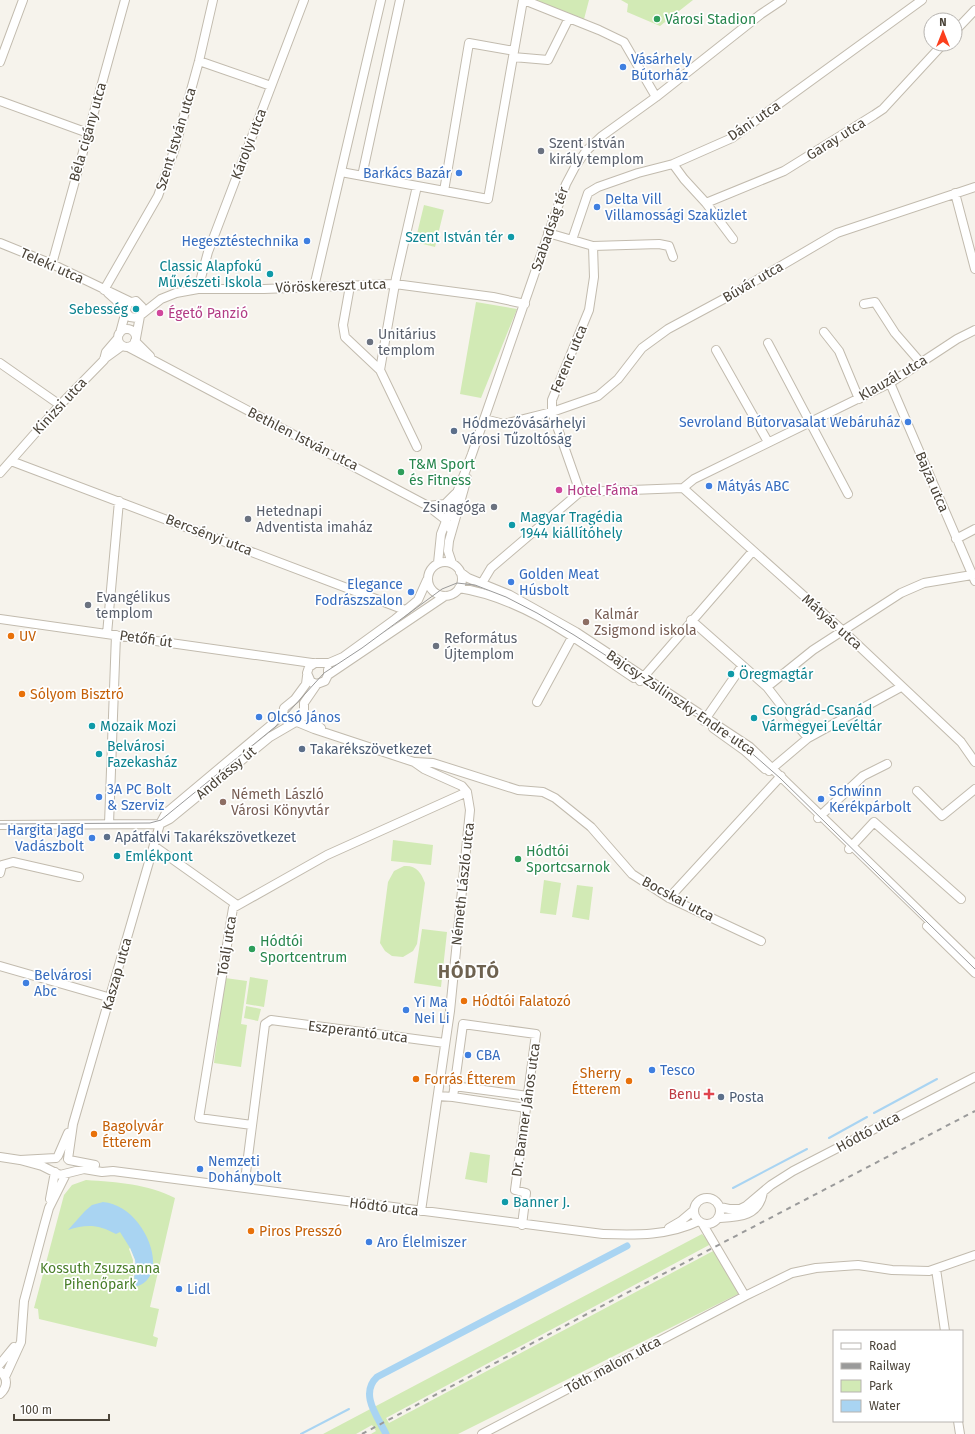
<svg xmlns="http://www.w3.org/2000/svg" width="975" height="1434" viewBox="0 0 975 1434" font-family="'Fira Sans',sans-serif">
  <rect width="100%" height="100%" fill="#f6f3ec"/>
  <path fill="#d2eab5" d="M524,0H589L583,23Z
    M621,0H693L660,26L627,12L628,4Z
    M424,205L444,210L435,247L415,242Z
    M476,302L517,309L481,398L460,394Z
    M393,840L433,845L431,865L391,861Z
    M404,866C416,865 421,872 425,883L417,944L413,951L403,957L392,956L385,951L380,943L388,882L394,871Z
    M544,880L561,883L556,915L540,913Z
    M577,885L593,887L589,920L572,917Z
    M422,929L447,932L441,987L414,983Z
    M250,977L268,980L264,1007L246,1004Z
    M225,978L247,981L241,1024L247,1025L241,1067L214,1063Z
    M246,1006L261,1009L258,1021L244,1018Z
    M470,1152L490,1155L487,1183L465,1179Z
    M86,1180C118,1182 147,1184 175,1198L150,1307L159,1309L153,1336L158,1338L156,1347L39,1319L38,1309L34,1308L64,1195L72,1185Z
    M702,1234L711,1244L386,1418L389,1423L715,1250L740,1293L458,1434H371L376,1431L372,1425L356,1434H323Z"/>
  <path fill="#a9d4f2" d="M103,1202C145,1205 174,1279 134,1287L135,1260L130,1248L120,1232L116,1234C98,1224 86,1224 68,1230L85,1211L92,1205Z"/>
  <path fill="#f6f3ec" d="M130,1248L135,1260L136,1269L133,1280V1260L129,1249Z"/>
  <g fill="none" stroke-linecap="round" stroke-linejoin="round">
    <path stroke="#a9d4f2" stroke-width="2" d="M874,1113L937,1079
      M829,1138L867,1117
      M733,1188L807,1149
      M301,1434L349,1409"/>
    <path stroke="#a9d4f2" stroke-width="7" d="M386,1434C378,1417 359,1394 377,1377L627,1246"/>
    <g stroke="#c2bbae" stroke-width="10">
      <path id="minor" d="M524,0L599,30L624,42L656,97
        M955,31L975,10
        M513,57L548,60L569,18
        M199,61L271,86
        M0,62L23,0
        M0,101L88,133
        M673,164L684,179L706,203L733,239
        M341,172L488,199L523,0
        M362,176L400,0
        M444,191L469,43L514,51
        M955,193L975,269
        M706,203L784,171L874,115L883,109L943,44
        M548,233L593,246L659,244L669,246L673,257
        M572,240L588,193L598,187L638,173L673,164L732,138L922,0
        M0,243L52,264L131,302
        M52,264L125,0
        M350,286L343,325L345,337L380,370L417,447
        M314,287L381,0
        M198,289L208,252L304,0
        M104,290L158,196L175,148L199,61L213,0
        M108,293L126,309
        M864,304L875,302L895,333L921,363
        M142,314L161,299L176,293L198,289H264L395,284L493,297L525,304
        M118 338a9 9 0 1 1 18 0a9 9 0 1 1-18 0Z
        M824,332L839,351L859,399
        M120,333L128,303L136,301L142,307V314L137,318L130,317L126,312
        M136,338L140,316
        M135,341L150,356
        M768,343L848,494
        M128,347L428,506L446,520L451,530
        M716,350L768,442
        M104,359L122,346
        M0,363L60,405
        M380,370L396,278L417,186
        M890,383L975,581
        M484,419L504,424L552,412L598,396L618,379L642,348L668,329L733,294L837,233L975,187
        M11,461L405,610
        M0,473L60,405L104,360L106,352L118,338
        M683,488L842,630L961,742L975,762
        M683,488L694,479L890,383L957,339L975,330
        M580,492L552,412V400L589,310L594,277L593,246
        M428,506L445,504L455,494
        M956,539L975,529
        M428 579a17 17 0 1 1 34 0a17 17 0 1 1-34 0Z
        M438,563L441,534L472,454L551,226L566,184L575,167L586,151L602,136L656,97L761,14L782,0
        M452,563L448,551L449,541L467,478
        M460,572L468,578L510,595L576,632L750,747L975,965
        M482,583L491,568L580,492L683,488
        M459,588C524,598 580,642 634,678
        M0,619L312,663H329L343,657L394,620L418,600L427,580
        M691,620L767,687L784,709
        M107,634L119,501
        M315,663L309,667L307,673L311,682L317,684L325,681L328,675V670
        M328,675L445,596
        M307,676L306,684L295,699L284,708L283,715L287,721L294,723L300,720L304,714V703L317,684
        M640,681L752,552
        M767,687L813,650L901,593L924,583L972,575
        M537,702L575,632
        M304,714L321,728
        M790,717L808,738
        M704,721L742,666
        M297,722L314,729L414,762L424,769L462,786L467,792L470,810L450,1011L421,1211
        M713,728L745,751L765,769
        M415,762L433,763L518,790L543,792L555,798L591,827L632,874L669,898L761,941
        M769,771L808,738L901,687
        M917,791L942,816L975,789
        M818,818L863,776L887,764
        M109,824L116,635
        M0,825L160,824L170,819L270,737L294,723
        M154,846L237,905
        M849,849L874,822L961,899
        M0,873L2,865L13,862L79,877
        M669,898L781,776
        M927,926L975,973
        M0,966L111,998
        M454,1086L528,1096
        M438,1096L453,1097L463,1024L536,1034L515,1190L526,1193L522,1225
        M453,1097L526,1108
        M252,1125L199,1118L233,908L327,855L467,792
        M58,1156L68,1133
        M0,1157L20,1160L56,1158
        M68,1159L73,1124L160,824L166,813L277,720L283,712
        M20,1160L42,1166L60,1175L84,1169L102,1172L113,1171L603,1234C637,1235 668,1236 699,1221
        M69,1160L95,1165
        M244,1188L265,1024L271,1020L445,1043
        M694 1211a13 13 0 1 1 26 0a13 13 0 1 1-26 0Z
        M50,1199L55,1172
        M720,1207L729,1209H740L746,1206L771,1185L793,1171L975,1077
        M718,1218C738,1217 759,1217 763,1192
        M702,1223L745,1296
        M669,1228L681,1221L694,1210
        M936,1269L945,1331
        M0,1364L14,1347
        M0,1371C8,1378 8,1387 0,1394
        M5,1377L21,1342L24,1301L44,1226L49,1208L66,1174
        M958,1421L960,1434
        M482,1434L745,1296L792,1273L816,1268L858,1265L892,1270L929,1271L975,1255"/>
    </g>
    <use href="#minor" stroke="#fff" stroke-width="8"/>
    <path stroke="#9a9a9a" stroke-width="1" d="M0,824L150,823L161,820L275,727L324,673L362,648L442,589L457,583L475,585L506,597L537,613L574,635L705,719L747,749L780,778L975,969"/>
    <path stroke="#9a9a9a" stroke-width="2" stroke-dasharray="5 5" stroke-linecap="butt" d="M362,1434L617,1298L975,1111"/>
  </g>
  <g fill="#2e9e5b" stroke="#fff" stroke-width="1.5">
    <circle cx="657" cy="19" r="4"/>
    <circle cx="401" cy="472" r="4"/>
    <circle cx="518" cy="859" r="4"/>
    <circle cx="252" cy="949" r="4"/>
  </g>
  <g fill="#3f7fe0" stroke="#fff" stroke-width="1.5">
    <circle cx="623" cy="67" r="4"/>
    <circle cx="459" cy="173" r="4"/>
    <circle cx="597" cy="207" r="4"/>
    <circle cx="307" cy="241" r="4"/>
    <circle cx="908" cy="422" r="4"/>
    <circle cx="709" cy="486" r="4"/>
    <circle cx="511" cy="582" r="4"/>
    <circle cx="411" cy="592" r="4"/>
    <circle cx="259" cy="717" r="4"/>
    <circle cx="99" cy="797" r="4"/>
    <circle cx="821" cy="799" r="4"/>
    <circle cx="92" cy="838" r="4"/>
    <circle cx="26" cy="983" r="4"/>
    <circle cx="406" cy="1010" r="4"/>
    <circle cx="468" cy="1055" r="4"/>
    <circle cx="652" cy="1070" r="4"/>
    <circle cx="200" cy="1169" r="4"/>
    <circle cx="369" cy="1242" r="4"/>
    <circle cx="179" cy="1289" r="4"/>
  </g>
  <g fill="#6b7280" stroke="#fff" stroke-width="1.5">
    <circle cx="541" cy="151" r="4"/>
    <circle cx="370" cy="342" r="4"/>
    <circle cx="494" cy="507" r="4"/>
    <circle cx="248" cy="519" r="4"/>
    <circle cx="88" cy="605" r="4"/>
    <circle cx="436" cy="646" r="4"/>
  </g>
  <g fill="#0f9aa8" stroke="#fff" stroke-width="1.5">
    <circle cx="511" cy="237" r="4"/>
    <circle cx="270" cy="274" r="4"/>
    <circle cx="136" cy="309" r="4"/>
    <circle cx="512" cy="525" r="4"/>
    <circle cx="731" cy="674" r="4"/>
    <circle cx="754" cy="718" r="4"/>
    <circle cx="92" cy="726" r="4"/>
    <circle cx="99" cy="754" r="4"/>
    <circle cx="117" cy="856" r="4"/>
    <circle cx="505" cy="1202" r="4"/>
  </g>
  <g fill="#d1479c" stroke="#fff" stroke-width="1.5">
    <circle cx="160" cy="313" r="4"/>
    <circle cx="559" cy="490" r="4"/>
  </g>
  <g fill="#5c6f8a" stroke="#fff" stroke-width="1.5">
    <circle cx="454" cy="431" r="4"/>
    <circle cx="302" cy="749" r="4"/>
    <circle cx="107" cy="837" r="4"/>
    <circle cx="721" cy="1097" r="4"/>
  </g>
  <g fill="#8d6e63" stroke="#fff" stroke-width="1.5">
    <circle cx="586" cy="622" r="4"/>
    <circle cx="223" cy="802" r="4"/>
  </g>
  <g fill="#e8710a" stroke="#fff" stroke-width="1.5">
    <circle cx="11" cy="636" r="4"/>
    <circle cx="22" cy="694" r="4"/>
    <circle cx="464" cy="1001" r="4"/>
    <circle cx="416" cy="1079" r="4"/>
    <circle cx="629" cy="1081" r="4"/>
    <circle cx="94" cy="1134" r="4"/>
    <circle cx="251" cy="1231" r="4"/>
  </g>
  <path fill="#e0444e" stroke="#fff" stroke-width="1.5" d="M707 1088h4v4h4v4h-4v4h-4v-4h-4v-4h4z"/>
  <g text-anchor="middle" dominant-baseline="central" stroke-width="3.5" stroke-linejoin="round" paint-order="stroke">
    <g font-size="14" fill="#27864d" stroke="#fff" text-anchor="start">
      <text x="665" y="19">Városi Stadion</text>
      <text x="409" y="464">T&amp;M Sport<tspan x="409" dy="16">és Fitness</tspan></text>
      <text x="526" y="851">Hódtói<tspan x="526" dy="16">Sportcsarnok</tspan></text>
      <text x="260" y="941">Hódtói<tspan x="260" dy="16">Sportcentrum</tspan></text>
    </g>
    <g font-size="14" fill="#366cbe" stroke="#fff" text-anchor="start">
      <text x="631" y="59">Vásárhely<tspan x="631" dy="16">Bútorház</tspan></text>
      <text x="451" y="173" text-anchor="end">Barkács Bazár</text>
      <text x="605" y="199">Delta Vill<tspan x="605" dy="16">Villamossági Szaküzlet</tspan></text>
      <text x="299" y="241" text-anchor="end">Hegesztéstechnika</text>
      <text x="900" y="422" text-anchor="end">Sevroland Bútorvasalat Webáruház</text>
      <text x="717" y="486">Mátyás ABC</text>
      <text x="519" y="574">Golden Meat<tspan x="519" dy="16">Húsbolt</tspan></text>
      <text x="403" y="584" text-anchor="end">Elegance<tspan x="403" dy="16">Fodrászszalon</tspan></text>
      <text x="267" y="717">Olcsó János</text>
      <text x="107" y="789">3A PC Bolt<tspan x="107" dy="16">&amp; Szerviz</tspan></text>
      <text x="829" y="791">Schwinn<tspan x="829" dy="16">Kerékpárbolt</tspan></text>
      <text x="84" y="830" text-anchor="end">Hargita Jagd<tspan x="84" dy="16">Vadászbolt</tspan></text>
      <text x="34" y="975">Belvárosi<tspan x="34" dy="16">Abc</tspan></text>
      <text x="414" y="1002">Yi Ma<tspan x="414" dy="16">Nei Li</tspan></text>
      <text x="476" y="1055">CBA</text>
      <text x="660" y="1070">Tesco</text>
      <text x="208" y="1161">Nemzeti<tspan x="208" dy="16">Dohánybolt</tspan></text>
      <text x="377" y="1242">Aro Élelmiszer</text>
      <text x="187" y="1289">Lidl</text>
    </g>
    <g font-size="14" fill="#4b4439" stroke="#fff">
      <text transform="translate(754 121) rotate(-34)">Dáni utca</text>
      <text transform="translate(88 132) rotate(-74)">Béla cigány utca</text>
      <text transform="translate(176 139) rotate(-73)">Szent István utca</text>
      <text transform="translate(836 139) rotate(-32)">Garay utca</text>
      <text transform="translate(249 144) rotate(-69)">Károlyi utca</text>
      <text transform="translate(550 229) rotate(-71)">Szabadság tér</text>
      <text transform="translate(52 266) rotate(24)">Teleki utca</text>
      <text transform="translate(753 282) rotate(-30)">Búvár utca</text>
      <text transform="translate(331 286) rotate(-2)">Vöröskereszt utca</text>
      <text transform="translate(569 359) rotate(-67)">Ferenc utca</text>
      <text transform="translate(893 378) rotate(-30)">Klauzál utca</text>
      <text transform="translate(60 406) rotate(-47)">Kinizsi utca</text>
      <text transform="translate(303 439) rotate(27)">Bethlen István utca</text>
      <text transform="translate(932 482) rotate(67)">Bajza utca</text>
      <text transform="translate(209 535) rotate(21)">Bercsényi utca</text>
      <text transform="translate(832 622) rotate(42)">Mátyás utca</text>
      <text transform="translate(146 639) rotate(8)">Petőfi út</text>
      <text transform="translate(681 703) rotate(34)">Bajcsy-Zsilinszky Endre utca</text>
      <text transform="translate(226 773) rotate(-40)">Andrássy út</text>
      <text transform="translate(463 884) rotate(-84)">Németh László utca</text>
      <text transform="translate(678 899) rotate(28)">Bocskai utca</text>
      <text transform="translate(227 946) rotate(-81)">Tóalj utca</text>
      <text transform="translate(117 974) rotate(-74)">Kaszap utca</text>
      <text transform="translate(358 1032) rotate(7)">Eszperantó utca</text>
      <text transform="translate(526 1110) rotate(-82)">Dr. Banner János utca</text>
      <text transform="translate(868 1132) rotate(-28)">Hódtó utca</text>
      <text transform="translate(384 1207) rotate(7)">Hódtó utca</text>
      <text transform="translate(613 1365) rotate(-28)">Tóth malom utca</text>
    </g>
    <g font-size="14" fill="#5b616d" stroke="#fff" text-anchor="start">
      <text x="549" y="143">Szent István<tspan x="549" dy="16">király templom</tspan></text>
      <text x="378" y="334">Unitárius<tspan x="378" dy="16">templom</tspan></text>
      <text x="486" y="507" text-anchor="end">Zsinagóga</text>
      <text x="256" y="511">Hetednapi<tspan x="256" dy="16">Adventista imaház</tspan></text>
      <text x="96" y="597">Evangélikus<tspan x="96" dy="16">templom</tspan></text>
      <text x="444" y="638">Református<tspan x="444" dy="16">Újtemplom</tspan></text>
    </g>
    <g font-size="14" fill="#0d838f" stroke="#fff" text-anchor="start">
      <text x="503" y="237" text-anchor="end">Szent István tér</text>
      <text x="262" y="266" text-anchor="end">Classic Alapfokú<tspan x="262" dy="16">Művészeti Iskola</tspan></text>
      <text x="128" y="309" text-anchor="end">Sebesség</text>
      <text x="520" y="517">Magyar Tragédia<tspan x="520" dy="16">1944 kiállítóhely</tspan></text>
      <text x="739" y="674">Öregmagtár</text>
      <text x="762" y="710">Csongrád-Csanád<tspan x="762" dy="16">Vármegyei Levéltár</tspan></text>
      <text x="100" y="726">Mozaik Mozi</text>
      <text x="107" y="746">Belvárosi<tspan x="107" dy="16">Fazekasház</tspan></text>
      <text x="125" y="856">Emlékpont</text>
      <text x="513" y="1202">Banner J.</text>
    </g>
    <g font-size="14" fill="#b23c85" stroke="#fff" text-anchor="start">
      <text x="168" y="313">Égető Panzió</text>
      <text x="567" y="490">Hotel Fáma</text>
    </g>
    <g font-size="14" fill="#4e5e75" stroke="#fff" text-anchor="start">
      <text x="462" y="423">Hódmezővásárhelyi<tspan x="462" dy="16">Városi Tűzoltóság</tspan></text>
      <text x="310" y="749">Takarékszövetkezet</text>
      <text x="115" y="837">Apátfalvi Takarékszövetkezet</text>
      <text x="729" y="1097">Posta</text>
    </g>
    <g font-size="14" fill="#785e54" stroke="#fff" text-anchor="start">
      <text x="594" y="614">Kalmár<tspan x="594" dy="16">Zsigmond iskola</tspan></text>
      <text x="231" y="794">Németh László<tspan x="231" dy="16">Városi Könyvtár</tspan></text>
    </g>
    <g font-size="14" fill="#c56008" stroke="#fff" text-anchor="start">
      <text x="19" y="636">UV</text>
      <text x="30" y="694">Sólyom Bisztró</text>
      <text x="472" y="1001">Hódtói Falatozó</text>
      <text x="621" y="1073" text-anchor="end">Sherry<tspan x="621" dy="16">Étterem</tspan></text>
      <text x="424" y="1079">Forrás Étterem</text>
      <text x="102" y="1126">Bagolyvár<tspan x="102" dy="16">Étterem</tspan></text>
      <text x="259" y="1231">Piros Presszó</text>
    </g>
    <g font-size="14" fill="#be3a42" stroke="#fff" text-anchor="end">
      <text x="701" y="1094">Benu</text>
    </g>
    <g font-size="14" fill="#4a7f2a" stroke="#fff">
      <text x="100" y="1268">Kossuth Zsuzsanna<tspan x="100" dy="16">Pihenőpark</tspan></text>
    </g>
    <g font-size="18" font-weight="bold" letter-spacing="1" fill="#6e6250" stroke="#fff">
      <text x="469" y="972">HÓDTÓ</text>
    </g>
  </g>
  <rect x="833" y="1330" width="130" height="92" fill="#ffffff" stroke="#b7b4b0"/>
  <rect x="841" y="1343" width="20" height="6" fill="#ffffff" stroke="#b7b4b0"/>
  <text x="869" y="1350" font-size="12" fill="#4b4439">Road</text>
  <rect x="841" y="1363" width="20" height="6" fill="#9a9a9a" stroke="#b7b4b0"/>
  <text x="869" y="1370" font-size="12" fill="#4b4439">Railway</text>
  <rect x="841" y="1380" width="20" height="12" fill="#d2eab5" stroke="#b7b4b0"/>
  <text x="869" y="1390" font-size="12" fill="#4b4439">Park</text>
  <rect x="841" y="1400" width="20" height="12" fill="#a9d4f2" stroke="#b7b4b0"/>
  <text x="869" y="1410" font-size="12" fill="#4b4439">Water</text>
  <g transform="translate(943 32)"><circle r="19" fill="#ffffff" stroke="#b7b4b0"/>
  <path d="M0-3L7 15L0 10L-7 15Z" fill="#fc3f1d"/>
  <text y="-6" font-size="11" font-weight="bold" text-anchor="middle" fill="#4b4439">N</text>
  </g>
  <path d="M14 1414v6h95v-6" fill="none" stroke="#4b4439" stroke-width="2"/>
  <text x="20" y="1414" font-size="12" fill="#4b4439" stroke="#ffffff" stroke-width="3" paint-order="stroke">100 m</text>
</svg>
